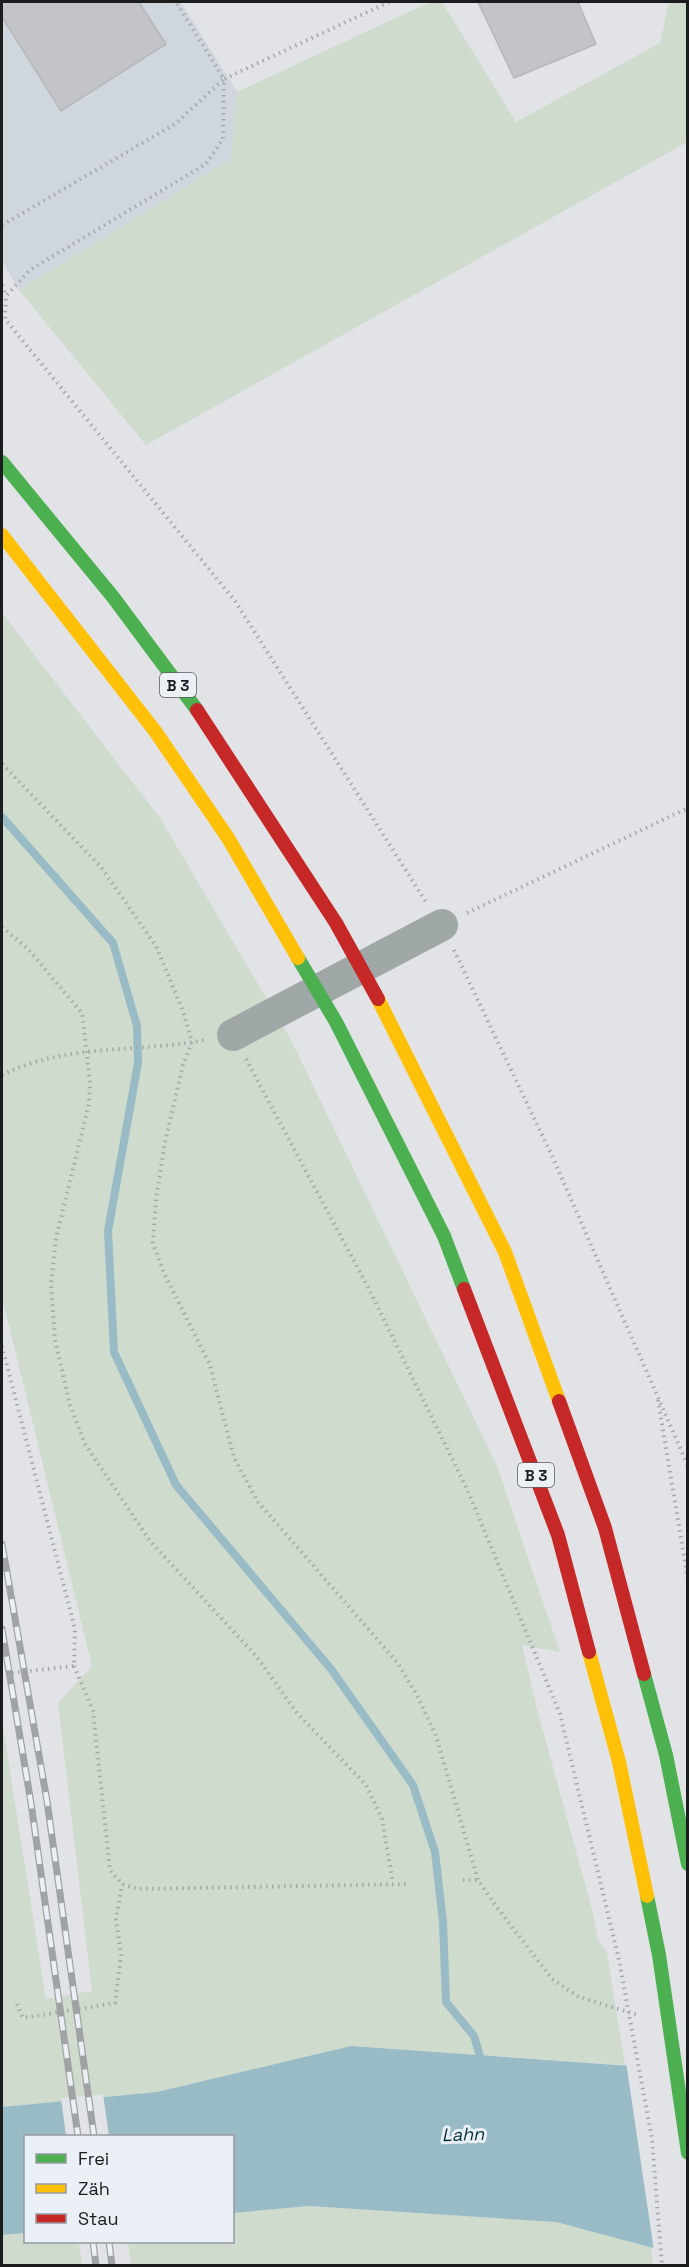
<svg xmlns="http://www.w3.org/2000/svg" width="689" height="2267" viewBox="0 0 689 2267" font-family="'Space Grotesk',sans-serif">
  <rect width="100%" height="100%" fill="#e1e3e6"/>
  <path fill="#d0d6de" d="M2,2H181L237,92L231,159L19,290L2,261Z"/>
  <path fill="#cfdbcd" d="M430,2H442L516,122L660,43L669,2H687V142L146,445L19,290L231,159L237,92Z
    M2,613L160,818L291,1040L497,1466L560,1652L522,1645L537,1709L594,1917L598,1940L607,1953L625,2065L351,2046L157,2092L2,2107V1721L46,1999L92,1991L58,1703L92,1666L2,1297Z
    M309,2206L556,2222L651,2247L653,2265L131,2266L128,2242H232L233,2213Z
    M25,2233L26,2242H79L82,2265H2V2235Z"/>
  <path fill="#99bbc5" d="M351,2046L687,2070V2257L556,2222L309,2206L233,2213L232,2136H26L25,2233L2,2235V2107L157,2092Z"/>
  <path fill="#e1e3e6" d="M626,2062L688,2067V2260L654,2251Z
    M103,2094L109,2136H66L61,2098Z"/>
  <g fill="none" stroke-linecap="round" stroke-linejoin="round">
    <path stroke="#99bbc5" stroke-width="8" d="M2,817L113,943L137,1026L138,1063L108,1231L114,1352L176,1485L331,1669L413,1785L435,1852L443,1922L446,2002L474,2036L482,2063"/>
  </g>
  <path fill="#c2c4c7" stroke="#b5b7b9" stroke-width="1.5" d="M2,2H139L166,44L61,111L2,17Z
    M478,2H578L596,44L514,78Z"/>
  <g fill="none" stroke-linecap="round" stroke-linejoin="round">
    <path stroke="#a5a9aa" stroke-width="4" stroke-dasharray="1.5 4.5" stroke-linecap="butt" d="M389,2L224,79L223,139L206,164L30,270L6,296L5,319L235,601L426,902
      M2,225L175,124L224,79L176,2
      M2,285L6,296
      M2,764L101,867L156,946L183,1011L192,1042L183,1065L165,1142L156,1199L153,1243L164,1273L210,1365L234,1458L258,1502L397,1662L417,1695L436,1736L478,1880L493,1902L552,1979L579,1997L638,2015
      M467,913L688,808
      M2,927L28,949L82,1013L90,1082L89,1104L56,1238L51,1284L55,1340L70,1405L85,1444L150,1541L257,1657L297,1713L366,1785L382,1819L393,1883
      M454,950L553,1158L688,1466
      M246,1059L369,1289L468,1491L560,1714L619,1960L652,2139L662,2266
      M2,1075C66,1043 137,1053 205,1040
      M2,1346L75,1629L74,1666L2,1674
      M658,1400L688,1580
      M74,1666L93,1711L110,1870L122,1884L138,1889L409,1884
      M463,1880H478
      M17,2004L23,2018L115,2003L121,1955L116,1919L122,1884"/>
    <path stroke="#a0a7a7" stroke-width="32" d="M233,1035L442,925"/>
    <path stroke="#4caf50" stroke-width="14" d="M2,462L113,597L197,710
      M298,958L336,1022L444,1236L464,1289
      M644,1674L666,1755L688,1864
      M647,1896L659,1955L688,2153"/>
    <path stroke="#ffc107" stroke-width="14" d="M2,535L155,731L228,838L298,958
      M378,999L505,1252L559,1401
      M589,1652L619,1762L647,1896"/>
    <path stroke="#c62828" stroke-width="14" d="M197,710L336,923L378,999
      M464,1289L558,1535L589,1652
      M559,1401L605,1528L644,1674"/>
    <g stroke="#a0a3a5" stroke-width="7">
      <path id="rail" d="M2,1544L47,1801L94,2136
        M2,1629L31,1803L78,2136
        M93,2242L96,2266
        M109,2242L112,2266"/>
    </g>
    <use href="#rail" stroke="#ebeff6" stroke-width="4.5" stroke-dasharray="14" stroke-linecap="butt"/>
  </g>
  <g text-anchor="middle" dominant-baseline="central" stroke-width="6" stroke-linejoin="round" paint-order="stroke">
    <g fill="#ebeff6" stroke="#595b5f" stroke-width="1.5">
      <rect x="160" y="673" width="36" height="24" rx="4.5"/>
      <rect x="518" y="1463" width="36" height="24" rx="4.5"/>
    </g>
    <g font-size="15" font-weight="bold" fill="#1a1c1e">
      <text x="178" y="685">B 3</text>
      <text x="536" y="1475">B 3</text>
    </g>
    <g font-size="18" font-style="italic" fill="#002f39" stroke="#ebeff6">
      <text transform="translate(463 2134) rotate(-2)">Lahn</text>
    </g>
  </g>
  <rect width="689" height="2267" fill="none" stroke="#1a1c1e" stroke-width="6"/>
  <rect x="24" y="2135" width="210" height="108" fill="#ebeff6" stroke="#979ba0" stroke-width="1.5"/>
  <rect x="36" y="2154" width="30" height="9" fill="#4caf50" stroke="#979ba0" stroke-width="1.5"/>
  <text x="78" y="2165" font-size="18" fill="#1a1c1e">Frei</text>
  <rect x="36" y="2184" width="30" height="9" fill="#ffc107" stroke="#979ba0" stroke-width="1.5"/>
  <text x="78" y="2195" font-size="18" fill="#1a1c1e">Zäh</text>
  <rect x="36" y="2214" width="30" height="9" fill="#c62828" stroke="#979ba0" stroke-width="1.5"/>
  <text x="78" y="2225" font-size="18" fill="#1a1c1e">Stau</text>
</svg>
